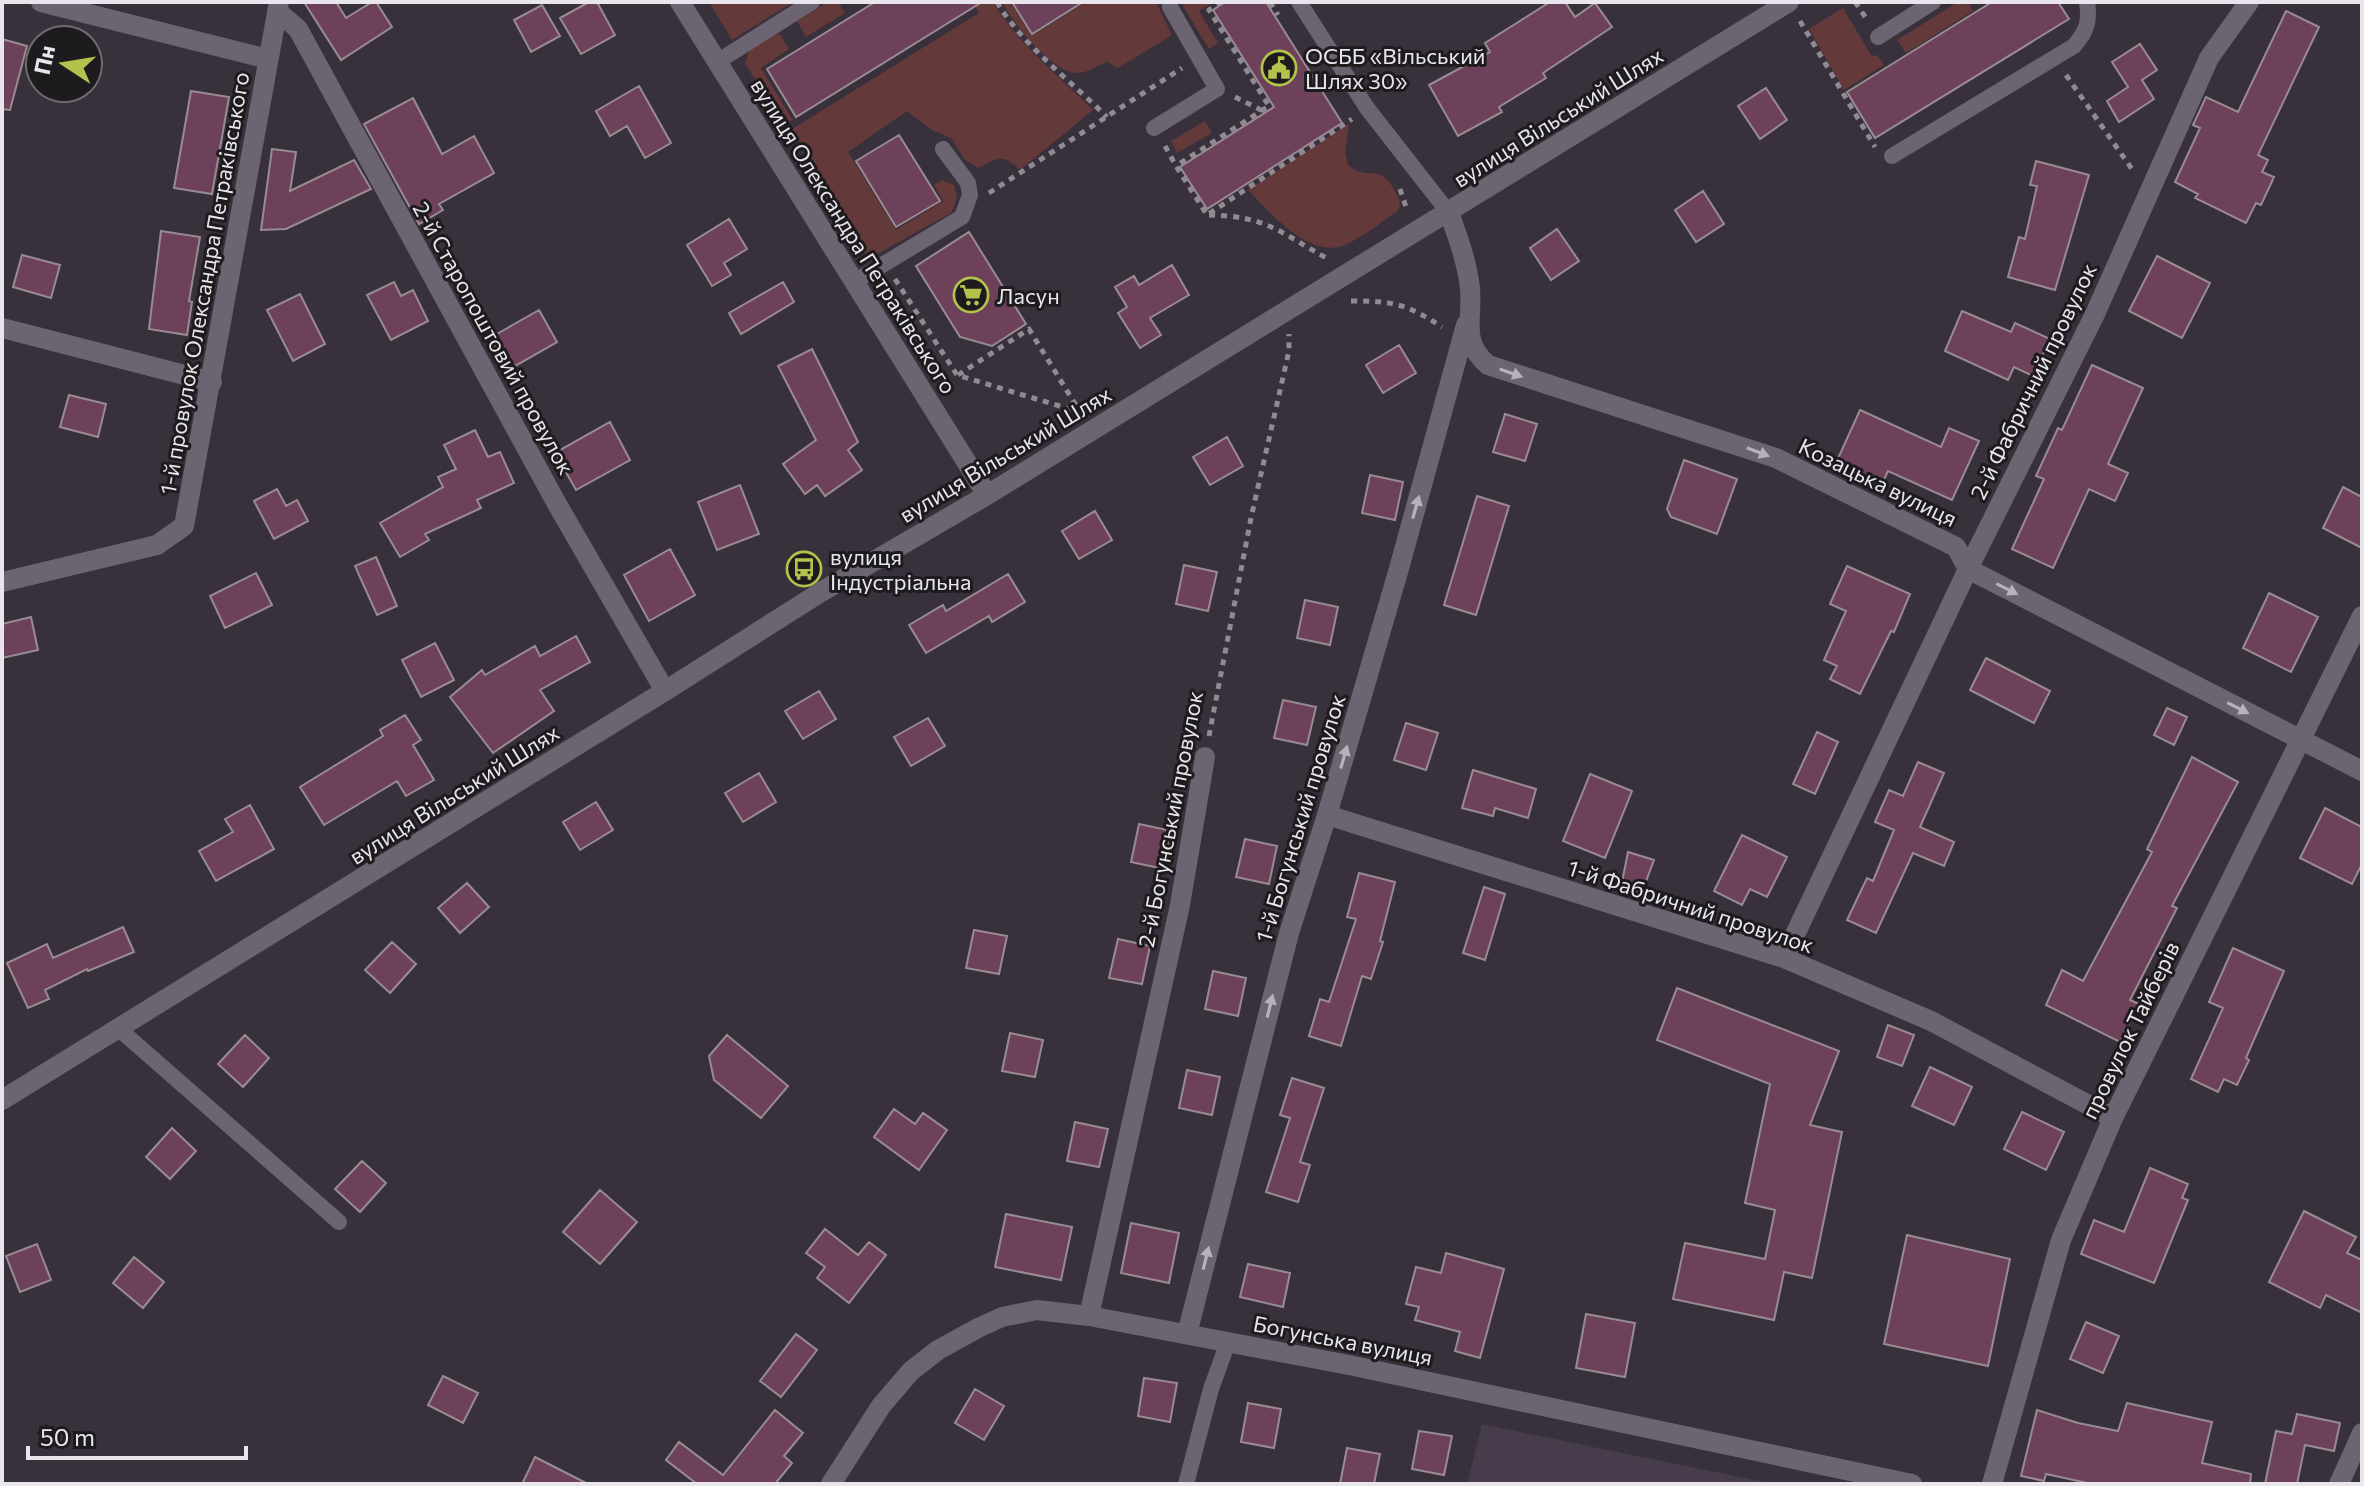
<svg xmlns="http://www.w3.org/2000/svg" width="2364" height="1486" viewBox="0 0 2364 1486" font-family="Commissioner,sans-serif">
  <rect width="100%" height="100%" fill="#38313c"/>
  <path fill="#463c4c" d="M1482,1424L1774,1484H1467Z"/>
  <path fill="#64393a" d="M709,2H793L732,40Z
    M828,2H838L845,13L806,37L797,21Z
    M973,2H993C1019,45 1058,75 1093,110L1020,170C1002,153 998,158 978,168L965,160L951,138L932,130L907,111L848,152L896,230L943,201L934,185L942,180L954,185L957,198L951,213L868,259L792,129L979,13Z
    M1002,2H1010L1032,36L1086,2H1156L1172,35L1118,68L1108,62C1098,64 1089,73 1078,73C1054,75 1012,22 1002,2Z
    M1183,2H1214L1199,11L1218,43L1209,49L1183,6Z
    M1958,2H1968L1973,11L1906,53L1897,40Z
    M1843,8L1871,55L1878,56L1884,65L1844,90L1809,29Z
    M779,33L789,49L761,68L793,120L785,125L745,64L749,50Z
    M1205,121L1212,133L1177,153L1171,141Z
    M1349,124L1345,151L1348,165C1369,183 1379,160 1396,193C1400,200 1401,203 1398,211C1381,222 1363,237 1345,245C1309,260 1270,212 1248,190Z"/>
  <path fill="#6e415a" stroke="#998b92" stroke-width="2" d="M304,2H336L346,18L372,2H376L392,27L341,60Z
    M589,2H597L615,35L581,54L560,18Z
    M875,2H982L796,117L767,69Z
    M1012,2H1083L1032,34Z
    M1225,2H1266L1342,123L1207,209L1180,167L1274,107L1213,10Z
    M1550,2H1565L1575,17L1595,3L1612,27L1543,73L1546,78L1499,107L1502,112L1458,136L1429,85L1490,52L1485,43Z
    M1992,2H2058L2069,19L1875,138L1847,92Z
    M542,5L560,36L531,52L514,20Z
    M2286,11L2319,27L2258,155L2268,160L2262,172L2274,177L2261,205L2256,203L2246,223L2195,198L2198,194L2175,182L2200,128L2193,125L2206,97L2238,112Z
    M2,39L27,46L10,110L2,109Z
    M2140,44L2157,70L2142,80L2154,99L2119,122L2107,101L2128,87L2112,62Z
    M639,86L671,143L645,158L627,126L610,136L596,111Z
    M1766,88L1787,120L1760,139L1738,106Z
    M191,91L229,97L212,194L174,188Z
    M413,98L442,154L474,136L494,173L439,204L443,210L419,224L364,124Z
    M899,135L940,201L896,227L856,161Z
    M272,149L296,152L290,191L354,160L371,189L286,229L261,230Z
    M2036,161L2089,175L2055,290L2008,277L2019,237L2025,239L2037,186L2030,185Z
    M1703,191L1724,224L1696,242L1675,210Z
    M729,219L747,249L724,263L731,275L712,286L687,245Z
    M1557,229L1579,261L1551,280L1530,248Z
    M161,231L200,237L189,301L192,302L187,335L149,329Z
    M969,232L1026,324L992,346L960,337L916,266Z
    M22,255L60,265L51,298L13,287Z
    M2157,256L2210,283L2182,338L2129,311Z
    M1172,265L1189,295L1150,318L1161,335L1140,348L1118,313L1127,307L1115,287L1134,276L1139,285Z
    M394,282L401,296L413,290L428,321L391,340L367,295Z
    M783,282L794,302L741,334L729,313Z
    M300,294L325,344L293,361L267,310Z
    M539,310L557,342L508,370L490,338Z
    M1962,311L2011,332L2015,323L2050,339L2033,376L2014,367L2008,380L1945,351Z
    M1399,345L1416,373L1383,393L1366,365Z
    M812,349L858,442L848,450L862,470L825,496L817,485L805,494L783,464L816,440L778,366Z
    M2092,365L2143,388L2108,464L2128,473L2115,501L2089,489L2053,568L2012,549L2044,479L2036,476L2058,428L2062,430Z
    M69,395L106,404L98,437L60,427Z
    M1860,410L1941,447L1949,428L1979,441L1952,500L1888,471L1881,486L1835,465Z
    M1505,414L1537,424L1525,461L1493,452Z
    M610,422L630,460L576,490L555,453Z
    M475,430L488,457L500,452L514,483L477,500L481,508L425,534L429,540L400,557L380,523L443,487L438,477L456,469L444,445Z
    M1227,437L1243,466L1210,485L1193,457Z
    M1684,460L1737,479L1717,534L1671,517L1667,509Z
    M1370,475L1403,482L1395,520L1362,513Z
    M740,485L759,534L717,550L698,502Z
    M2343,487L2362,497V548L2323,528Z
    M277,489L286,506L297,500L308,521L274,539L254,501Z
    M1477,496L1509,506L1476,615L1444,605Z
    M1095,511L1112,540L1079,559L1062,531Z
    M670,549L695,595L649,621L624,575Z
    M376,557L397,606L377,615L355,566Z
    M1184,565L1217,572L1208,611L1176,604Z
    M1847,566L1910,594L1894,632L1891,631L1860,694L1830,679L1837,666L1824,660L1846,611L1830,604Z
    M256,573L272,605L225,628L210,596Z
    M1008,574L1025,602L992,622L989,616L926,653L909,625L943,605L946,611Z
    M2269,593L2318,617L2291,672L2243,648Z
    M1305,600L1338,607L1330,645L1297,638Z
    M31,617L38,650L2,658V624Z
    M576,636L590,662L540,690L554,711L493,753L450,697L482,670L485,675L535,646L540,656Z
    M435,643L454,680L421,697L402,660Z
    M1986,658L2050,691L2034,723L1970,690Z
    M819,691L836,719L803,739L785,711Z
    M1283,700L1316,707L1307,745L1274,738Z
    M2167,708L2187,717L2174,745L2154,735Z
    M405,715L421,740L413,745L434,780L406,796L397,781L324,825L300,787L383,736L380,730Z
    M928,718L945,746L911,766L894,737Z
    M1406,723L1438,733L1426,770L1394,760Z
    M1817,732L1838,742L1815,794L1793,784Z
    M2192,757L2238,782L2172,906L2177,908L2130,1000L2139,1004L2120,1042L2046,1005L2062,970L2083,981L2152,852L2147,849Z
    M1918,762L1944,773L1920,827L1954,842L1944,866L1913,853L1876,933L1847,920L1867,878L1873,881L1894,830L1875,822L1889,790L1903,796Z
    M1473,770L1536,789L1528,818L1495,808L1493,816L1462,808Z
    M759,773L776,802L743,822L725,793Z
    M1590,774L1632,791L1605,858L1563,841Z
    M596,802L613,830L580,850L563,822Z
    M250,805L274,849L216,881L199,851L233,832L225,819Z
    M2325,808L2362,827V864L2352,884L2300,858Z
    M1139,824L1172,831L1164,869L1131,862Z
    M1742,835L1787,857L1767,897L1750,889L1742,905L1714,891Z
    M1245,839L1277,846L1269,884L1236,877Z
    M1628,852L1654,860L1642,892L1621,887Z
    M1359,873L1395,882L1380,941L1383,942L1371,979L1362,976L1341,1046L1309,1036L1320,999L1329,1002L1356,919L1347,917Z
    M467,883L489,907L460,933L438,908Z
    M1484,887L1505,894L1485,960L1463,953Z
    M123,927L134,952L88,971L87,969L45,990L49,999L28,1008L7,963L47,944L53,958Z
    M974,930L1007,936L999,974L966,968Z
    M1118,939L1150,946L1142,984L1109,978Z
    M392,942L416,964L390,993L365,970Z
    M2233,948L2284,971L2246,1058L2249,1060L2237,1085L2224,1079L2218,1092L2191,1079L2223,1008L2209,1002Z
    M1213,971L1246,978L1238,1016L1205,1009Z
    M1677,988L1839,1051L1810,1125L1842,1132L1812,1278L1784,1272L1774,1320L1673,1299L1685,1243L1765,1259L1775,1210L1745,1203L1770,1084L1657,1040Z
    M1888,1025L1914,1035L1902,1066L1877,1057Z
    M1010,1033L1043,1040L1035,1077L1002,1071Z
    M245,1035L269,1058L243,1087L218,1064Z
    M727,1035L788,1086L761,1118L714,1080L709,1056Z
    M1930,1067L1972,1087L1954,1125L1912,1106Z
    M1187,1070L1220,1077L1212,1115L1179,1108Z
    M1292,1078L1324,1088L1300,1162L1310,1165L1298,1202L1266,1192L1290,1118L1280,1115Z
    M894,1109L915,1124L923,1113L947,1130L919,1170L874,1137Z
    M2022,1112L2064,1132L2046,1170L2004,1149Z
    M1075,1122L1108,1129L1099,1167L1067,1161Z
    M172,1128L196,1151L170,1179L146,1157Z
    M362,1161L386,1183L360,1212L335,1189Z
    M2150,1168L2188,1184L2182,1198L2188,1200L2154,1283L2081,1254L2094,1220L2124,1232Z
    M600,1190L637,1222L600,1264L563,1232Z
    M2304,1211L2356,1237L2347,1253L2362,1260V1313L2326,1295L2320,1308L2269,1282Z
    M1006,1214L1072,1227L1061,1280L995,1267Z
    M1131,1223L1179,1233L1169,1283L1121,1273Z
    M825,1229L858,1255L869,1242L886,1255L849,1303L817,1278L825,1267L806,1253Z
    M1907,1235L2010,1259L1988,1366L1884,1344Z
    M37,1244L51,1280L20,1292L6,1256Z
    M1446,1253L1504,1269L1480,1358L1455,1351L1460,1332L1415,1320L1419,1307L1406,1304L1416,1267L1441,1273Z
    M134,1257L164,1282L143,1308L113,1283Z
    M1248,1264L1290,1273L1283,1307L1240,1297Z
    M1586,1314L1635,1323L1625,1377L1576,1368Z
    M2086,1322L2119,1336L2103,1373L2070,1359Z
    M796,1334L817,1350L781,1397L760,1381Z
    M443,1376L478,1393L463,1423L428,1405Z
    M1144,1378L1177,1383L1170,1422L1138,1416Z
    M975,1389L1004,1406L984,1440L955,1423Z
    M1248,1403L1281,1409L1274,1448L1241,1442Z
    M2127,1403L2212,1422L2202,1463L2251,1474L2250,1484H2092L2046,1474L2044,1481L2021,1476L2037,1410L2078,1423L2118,1431Z
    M775,1410L803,1433L784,1456L792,1463L775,1484H697L666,1460L679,1442L723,1475Z
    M2297,1414L2340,1423L2334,1451L2305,1445L2297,1484H2265L2276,1431L2292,1434Z
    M1419,1431L1452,1436L1444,1475L1412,1469Z
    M1347,1448L1380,1454L1374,1484H1340Z
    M535,1457L588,1484H522Z"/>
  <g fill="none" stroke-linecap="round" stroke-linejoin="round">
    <path stroke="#908a93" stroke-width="5" stroke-dasharray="6 6" stroke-linecap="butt" d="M997,2C1021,44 1072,82 1107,117
      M1222,2L1209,10L1269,106L1176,166L1207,215L1352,119
      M1270,2L1278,15
      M1855,2L1868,21
      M1800,21L1875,147
      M2066,75L2134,172
      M1235,97L1265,112
      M1165,146L1176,166
      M1400,189L1407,210
      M989,193L1182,68
      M1209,215C1267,216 1281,233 1328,259
      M895,279L957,375L1076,411
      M1351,301C1393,301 1407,304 1442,327
      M958,375L1029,329L1080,412
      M1209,736L1251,518L1289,351V334"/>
    <path stroke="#6c6470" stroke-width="16" d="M1299,2L1367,108L1449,213
      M1878,37L1933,2
      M717,62L812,2
      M1154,128L1217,89L1170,7V2
      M1892,156L2074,46C2087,31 2090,21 2087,2
      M854,282L962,217L970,195L968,183L943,149
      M119,1029L339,1222
      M1186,1484L1211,1389L1228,1342"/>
    <path stroke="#6c6470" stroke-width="20" d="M41,2L268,59
      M277,11L298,29L557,504L665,691
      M1449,213C1458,237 1467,262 1470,288C1473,319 1460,341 1488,365L1776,458L1956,547L1968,569L2362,771
      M2,328L212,382
      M2,582L157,545L184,526L279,2
      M1327,815L1784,958L1931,1021L2113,1118
      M1784,958L1968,569L2095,314L2209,58L2249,2
      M1089,1316L1180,905L1205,757
      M1187,1334L1289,933L1327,815L1398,572L1466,325
      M831,1484L881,1406L911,1371L938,1350L978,1328L1002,1317L1037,1310L1089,1316L1349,1365L1912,1484
      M1992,1484L2061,1240L2113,1118L2362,616
      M2339,1484L2362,1433"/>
    <path stroke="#6c6470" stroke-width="20" d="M680,2L987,495
      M2,1100L665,691L821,592L987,495L1789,2"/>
  </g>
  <defs><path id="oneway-solid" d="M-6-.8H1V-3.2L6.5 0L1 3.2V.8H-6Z" transform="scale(2)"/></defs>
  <g fill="#b7b1ba">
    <use href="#oneway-solid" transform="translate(1511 373) rotate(19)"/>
    <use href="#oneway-solid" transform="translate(1758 452) rotate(21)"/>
    <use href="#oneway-solid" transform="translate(1416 507) rotate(-74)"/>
    <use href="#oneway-solid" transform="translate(2007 589) rotate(27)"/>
    <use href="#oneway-solid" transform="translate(2238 708) rotate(27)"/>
    <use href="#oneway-solid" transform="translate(1344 757) rotate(-74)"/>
    <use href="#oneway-solid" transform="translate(1270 1006) rotate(-76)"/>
    <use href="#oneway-solid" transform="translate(1206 1258) rotate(-76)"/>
  </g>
  <defs>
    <g id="civic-ring" transform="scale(1.8)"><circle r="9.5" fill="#1e1b1f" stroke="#b3c24b" stroke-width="1.5"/><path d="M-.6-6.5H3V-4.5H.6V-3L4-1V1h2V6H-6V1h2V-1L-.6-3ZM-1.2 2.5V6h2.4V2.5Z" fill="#b3c24b"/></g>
    <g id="supermarket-ring" transform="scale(1.8)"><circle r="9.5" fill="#1e1b1f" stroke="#b3c24b" stroke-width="1.5"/><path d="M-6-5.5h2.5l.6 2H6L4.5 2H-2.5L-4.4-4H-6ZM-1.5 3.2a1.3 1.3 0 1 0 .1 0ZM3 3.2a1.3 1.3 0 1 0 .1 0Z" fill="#b3c24b"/></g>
    <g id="bus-ring" transform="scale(1.8)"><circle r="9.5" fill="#1e1b1f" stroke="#b3c24b" stroke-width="1.5"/><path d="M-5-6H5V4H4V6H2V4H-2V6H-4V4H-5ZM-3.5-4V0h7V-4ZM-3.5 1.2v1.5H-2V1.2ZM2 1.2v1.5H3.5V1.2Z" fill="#b3c24b"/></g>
  </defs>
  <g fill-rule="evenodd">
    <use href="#civic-ring" x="1279" y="68"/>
    <use href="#supermarket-ring" x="971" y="295"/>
    <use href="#bus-ring" x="804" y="569"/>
  </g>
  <g text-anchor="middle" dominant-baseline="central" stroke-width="6" stroke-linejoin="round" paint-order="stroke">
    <g font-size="22" fill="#e9e5ec" stroke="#1e1b1f" text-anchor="start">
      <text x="1305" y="55">ОСББ «Вільський<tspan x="1305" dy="25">Шлях 30»</tspan></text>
      <text x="997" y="295">Ласун</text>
      <text x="830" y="556">вулиця<tspan x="830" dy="25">Індустріальна</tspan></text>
    </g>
    <g font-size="22" fill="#e9e5ec" stroke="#1e1b1f">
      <text transform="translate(1558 117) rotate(-32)">вулиця Вільський Шлях</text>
      <text transform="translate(854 236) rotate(58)">вулиця Олександра Петраківського</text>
      <text transform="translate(204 283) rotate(-80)">1-й провулок Олександра Петраківського</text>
      <text transform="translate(494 338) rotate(61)">2-й Старопоштовий провулок</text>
      <text transform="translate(2033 381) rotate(-64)">2-й Фабричний провулок</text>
      <text transform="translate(1005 454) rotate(-31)">вулиця Вільський Шлях</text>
      <text transform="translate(1878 482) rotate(26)">Козацька вулиця</text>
      <text transform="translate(454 794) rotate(-32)">вулиця Вільський Шлях</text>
      <text transform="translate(1300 818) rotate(-73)">1-й Богунський провулок</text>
      <text transform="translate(1170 819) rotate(-79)">2-й Богунський провулок</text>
      <text transform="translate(1691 906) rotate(18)">1-й Фабричний провулок</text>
      <text transform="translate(2130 1030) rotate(-64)">провулок Тайберів</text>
      <text transform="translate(1343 1340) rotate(11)">Богунська вулиця</text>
    </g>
  </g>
  <rect width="2364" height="1486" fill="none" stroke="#e9e5ec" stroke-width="8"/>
  <g transform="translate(64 64) rotate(282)"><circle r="38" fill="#1e1b1f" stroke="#6f6c71" stroke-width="2"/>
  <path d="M0-6L14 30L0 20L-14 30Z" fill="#b3c24b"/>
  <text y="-12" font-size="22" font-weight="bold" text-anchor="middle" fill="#e9e5ec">Пн</text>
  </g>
  <path d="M28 1446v12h218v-12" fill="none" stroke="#e9e5ec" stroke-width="4"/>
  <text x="40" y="1446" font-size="24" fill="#e9e5ec" stroke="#1e1b1f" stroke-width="6" paint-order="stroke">50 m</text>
</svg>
